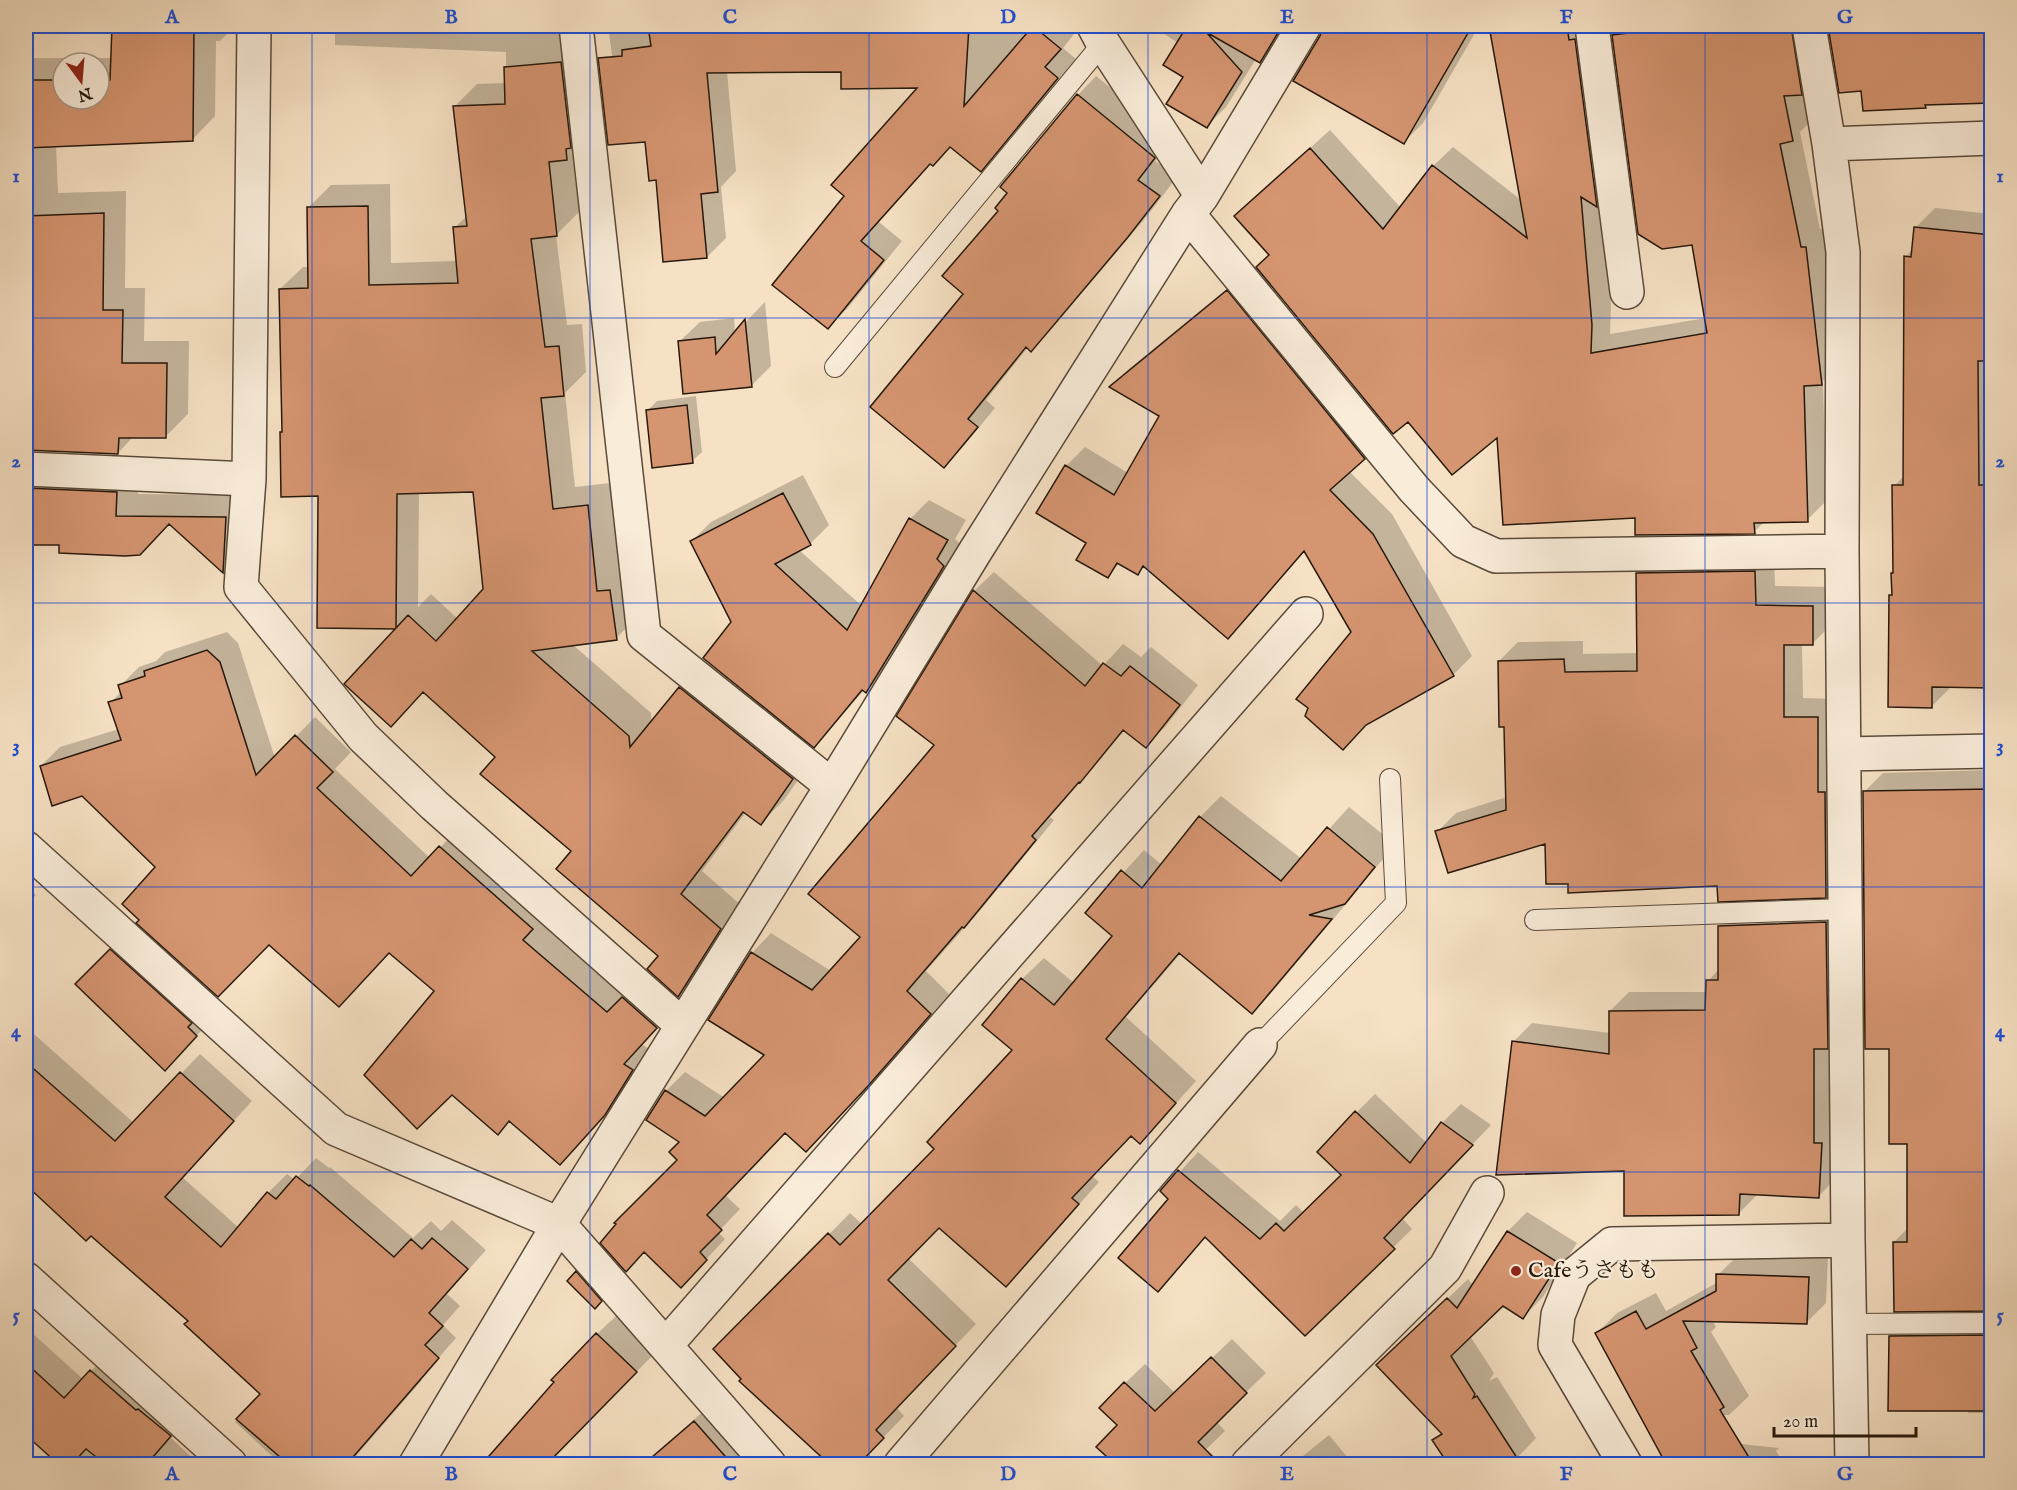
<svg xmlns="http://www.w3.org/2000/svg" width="2017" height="1490" viewBox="0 0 2017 1490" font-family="'IM FELL English','Noto Serif JP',serif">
  <rect width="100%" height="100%" fill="#f6e1c4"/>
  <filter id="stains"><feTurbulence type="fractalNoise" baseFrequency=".00333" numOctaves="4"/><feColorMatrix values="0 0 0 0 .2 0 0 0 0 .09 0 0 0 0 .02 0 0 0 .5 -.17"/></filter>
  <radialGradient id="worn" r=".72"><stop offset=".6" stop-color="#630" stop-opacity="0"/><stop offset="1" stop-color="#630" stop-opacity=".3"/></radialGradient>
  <path fill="#0003" fill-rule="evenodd" d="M113,26H235L220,41H216L215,116L193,139L56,145L58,193L126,191L125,288H145L144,341H189L188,414L165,437L134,436L118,453L30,449L31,454L139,470L138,494L248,495L245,549L223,571L170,522L61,544H26V58H112ZM63,63H99V99H63Z
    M335,26H566L587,136L572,151L579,212L556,235L567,325L582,324L586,372L565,393L575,487L610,483L619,570L633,568L639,616L616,638L572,644L651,713L652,722L680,688L702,665L815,756L784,800L761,823L746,812L702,871L742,906L701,972L678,995L660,956L497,757L399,627H319V495L281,433L283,431L280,289L303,267H309L308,208L331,185L390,184L391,263L457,261L454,228L468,215L454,107L477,84L506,83V52L335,45ZM475,491L484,590L458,619L431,594L418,607L419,492ZM407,613L442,645L440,648L407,617Z
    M608,26H1074L1078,29L1063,48L1076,59L1000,151L981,170L951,146L933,164L931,163L879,222L902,241L847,309L828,327L846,196L920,87L842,71L727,72L736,171L721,187L726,238L707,257L658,179L647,140L624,142Z
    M1152,26H1289L1279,41L1260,61L1256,59L1226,107L1207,126L1185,76L1178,43Z
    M1324,26H1479L1423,123L1404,142L1321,36Z
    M1490,26H1594L1602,200L1611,305L1610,334L1706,318L1693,243L1640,233L1612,26H1800L1812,120L1800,132L1820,229L1825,228L1840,364L1823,381L1826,501L1807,520L1765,521L1754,532L1637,516L1499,435L1270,254L1256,197L1330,130L1401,208L1433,166L1453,147L1521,200Z
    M1852,26H1992V101L1928,103L1925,106L1863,90H1854Z
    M1096,76L1172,138L1155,161L1177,177L1147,216L1049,332L1031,350L1028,347L986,400L995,408L962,448L944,466L965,294L1009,193L1002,187L1078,95Z
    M1935,208L1992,214V687L1952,686L1932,706L1890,596L1893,593V573L1895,571L1894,486L1905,475V257L1913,249L1915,228Z
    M1246,273L1383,439L1349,471L1392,514L1472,656L1453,675L1369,722L1343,748L1353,633L1306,550L1228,637L1145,566L1138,573L1120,563L1107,576L1088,542L1038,512L1066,466L1085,447L1128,473L1162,415L1111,387L1130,368Z
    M765,302L771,366L751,386L680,341L700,322L734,318L735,333Z
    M696,396L702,452L692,461L647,411L657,401Z
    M803,475L829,525L810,544L799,550L862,606L910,519L929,500L966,520L955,539L963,546L886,672L866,691L864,690L833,726L814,746L733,623L692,541L711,522Z
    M1774,553L1775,586L1832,587L1831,625L1812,644H1802L1803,698L1837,699L1845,877L1826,896L1719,885L1570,882L1546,842L1437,832L1456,813L1507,797L1505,726L1499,661L1518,642L1583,641V654L1639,653L1637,573L1656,554Z
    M994,572L1103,666L1123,644L1141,657L1151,647L1198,685L1165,727L1146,746L1125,730L1050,817L1054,820L983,907L926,971L949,994L887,1065L825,1131H786L725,1195L740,1209L718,1232L725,1239L700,1266L646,1251L626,1270L679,1160L681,1142L666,1091L685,1072L725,1098L766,1055L710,1020L752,953L771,933L831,971L862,937L936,745L974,591Z
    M227,632L238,643L275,758L315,717L351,752L335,769L430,858L459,828L675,1008L641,1044L651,1050L624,1094L560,1163L510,1120L497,1133L436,991L390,951L269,943L157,867L82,795L41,766L60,747L119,729L110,703L122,691L120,686L139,667L156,661L165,652Z
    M1992,770V1310L1894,1242L1908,1228L1909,1142L1890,1047L1864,792L1883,773Z
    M1221,796L1302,859L1349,807L1396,845L1349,897L1351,898L1273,991L1252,1012L1181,953L1126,1017L1196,1081L1161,1120L1131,1134L1092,1176L1099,1182L1027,1263L1006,1285L939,1226L908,1258L976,1324L896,1407L904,1416L858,1464H831L741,1381L743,1379L716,1349L850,1213L862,1224L936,1148L1015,1050L984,1024L1022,979L1044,958L1074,983L1114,936L1087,913L1144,850L1162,865L1200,817Z
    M26,885L36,895L26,906Z
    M1845,903L1837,1177L1819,1196L1758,1194L1739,1213L1625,1170L1513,1042L1532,1023L1610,1033V1011L1629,992H1707L1708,981L1719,969V926L1738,907Z
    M120,941L206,1026L174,1059L77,984Z
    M26,1027L134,1123L200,1054L252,1101L182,1177L239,1228L268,1193L287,1174L295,1180L316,1158L329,1168L330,1167L413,1238L431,1221L441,1231L452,1220L486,1250L447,1294L460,1306L443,1325L456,1338L420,1379L422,1380L349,1464H266L273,1457L235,1422L262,1394L190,1321L91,1234L86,1239L26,1183Z
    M1375,1094L1427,1143L1442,1123L1461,1104L1491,1125L1402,1218L1412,1229L1305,1334L1207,1236L1158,1290L1170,1199L1162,1191L1198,1152L1280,1221L1296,1205L1304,1213L1343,1175L1356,1113Z
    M1527,1212L1577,1243L1543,1297L1523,1317L1503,1304L1470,1336L1494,1373L1489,1381L1497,1377L1536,1438L1517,1458L1506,1464H1450L1434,1440L1442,1432L1398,1346L1468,1279L1473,1285L1508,1231Z
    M1738,1255L1828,1257L1826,1303L1806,1323L1712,1320L1716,1327L1711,1332L1749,1396L1729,1415H1713L1712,1441L1779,1448L1776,1451L1784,1464H1664L1660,1457L1662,1455L1597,1333L1617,1313L1656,1293L1666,1311L1718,1282V1275Z
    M586,1263L604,1297L595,1307L577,1272Z
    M617,1315L656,1352L545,1464H484L597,1334Z
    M1992,1317V1413H1968V1409L1890,1336L1909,1318Z
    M32,1333L83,1379L110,1352L188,1417L171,1438L199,1464H61L26,1433V1339Z
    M1232,1339L1266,1373L1216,1421L1225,1431L1191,1464H1117L1098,1447L1119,1425L1125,1383L1145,1364L1175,1393Z
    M714,1402L769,1464H643Z
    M1329,1435L1353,1464H1293Z"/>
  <path fill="#d59571" stroke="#26180b" stroke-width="1.5" fill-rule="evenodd" d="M112,26H194L193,141L26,148V80H63V99H99V80H110Z
    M648,26H969L964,106L1033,26L1061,49L1045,67L1058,78L981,172L950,147L933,166L930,164L861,241L884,260L828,329L772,285L844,196L831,185L917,88L841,89V72L707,73L718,192L701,194L707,258L663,262L656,180L649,181L645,142L608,145L598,58L622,56V50L651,46Z
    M1187,26H1282L1260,63L1206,32L1242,72L1207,128L1166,104L1183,77L1163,65Z
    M1323,26H1472L1404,144L1293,81L1320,36Z
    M1489,26H1567L1569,40L1575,39L1597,207L1581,197L1592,325L1591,353L1707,333L1692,245L1662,249L1638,234L1612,35L1689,26H1791L1802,95L1784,96L1793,141L1780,144L1801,247H1806L1822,385L1804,386L1808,522L1754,523L1755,534L1635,535V518L1503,525L1497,438L1452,475L1408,422L1393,434L1256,267L1269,255L1234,216L1310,148L1383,229L1432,165L1527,238Z
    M1828,26H1992V103L1925,105L1926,108L1863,111L1861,91L1839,93Z
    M561,62L571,148L566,149L567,160L549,162L557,236L531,239L545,347L559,346L564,396L541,398L553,509L588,505L597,591L610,590L617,640L532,651L629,736L630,747L679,687L793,779L761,825L743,812L681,894L721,929L678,997L647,969L658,956L556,869L571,851L480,774L495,757L423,692L391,727L344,684L395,629L317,628L318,496L281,497L280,432H282L279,289L308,288L307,207L368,206L369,285L458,283L453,227L467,226L453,106L505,104L504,67ZM473,492L483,589L436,641L408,615L396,628L397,494Z
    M1077,94L1154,157L1155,158L1138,180L1160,196L1128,237L1031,352L1026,347L968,419L978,427L944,468L870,407L963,294L942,276L998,211L995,208L1007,193L1000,187Z
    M104,213L103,310H123L122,363H167L166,438H119L118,454L26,450V216Z
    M1914,227L1992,235V361H1978L1979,485H1992V688L1932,687V708L1888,707L1889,595H1892L1891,573H1893L1892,485H1903L1904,256L1911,257Z
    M1227,290L1365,459L1330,490L1373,534L1454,676L1366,725L1343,750L1305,716L1308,708L1296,699L1351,632L1304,551L1228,639L1143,566L1138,575L1117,563L1108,578L1076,560L1086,543L1036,513L1065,465L1114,495L1159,416L1109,387Z
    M745,319L752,387L683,394L678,341L715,337L716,354Z
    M687,405L693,463L652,468L646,410Z
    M26,488L117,492L116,516L226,517L223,573L169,524L140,555L125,556L59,553V545H26Z
    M783,493L811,545L775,564L847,630L909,518L948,540L937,559L944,566L866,693L862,690L814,748L703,658L731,622L690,541Z
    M1755,571L1756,605L1813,606V645H1784V717H1818V792H1825L1826,898L1718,902L1717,886L1568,893V884H1546L1545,844L1448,873L1435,831L1506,810L1504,727H1499L1498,661L1564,659L1565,672L1637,671L1636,573Z
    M973,590L1085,686L1103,663L1121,676L1130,666L1180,705L1146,748L1123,730L1080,783L1079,782L1032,836L1036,840L964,928L962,927L907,991L931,1014L868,1086L806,1152L785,1133L707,1215L722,1230L700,1252L707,1260L681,1288L644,1252L626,1272L600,1243L616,1224L614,1223L677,1160L669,1152L679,1142L646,1120L665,1090L705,1116L764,1055L708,1020L751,952L812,990L860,937L808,894L934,745L896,716Z
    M207,650L220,662L256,775L295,735L333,772L317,788L411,876L439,846L533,929L523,940L607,1012L622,997L657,1028L624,1064L633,1070L605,1115L560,1165L509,1121L498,1135L452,1095L417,1129L364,1075L434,991L389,953L339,1007L269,945L218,997L136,923L139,920L122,904L155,867L82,796L52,806L40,766L121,740L108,702L122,698L118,685L145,676L144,671Z
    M1992,789V1311L1894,1312L1893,1242H1907V1144H1889V1049H1865L1863,791Z
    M1199,816L1281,881L1327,827L1375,867L1345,904L1309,915L1332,919L1252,1014L1179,953L1106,1039L1176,1103L1140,1144L1131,1136L1072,1198L1079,1204L1006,1287L939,1228L888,1280L956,1346L876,1430L884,1438L859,1464H829L739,1381L741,1379L713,1349L828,1233L840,1245L934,1149L927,1142L1012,1050L982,1025L1021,978L1054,1005L1112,936L1085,913L1121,870L1142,888Z
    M1826,922L1828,1049H1814V1143H1822L1819,1198L1740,1194L1739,1215L1624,1216V1171L1496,1175L1512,1041L1609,1054V1011L1705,1010L1706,980H1718V926Z
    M110,949L192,1023L188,1027L197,1036L165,1071L75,984Z
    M26,1062L115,1141L180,1072L234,1121L165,1197L221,1247L267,1192L276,1199L296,1176L309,1186L310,1185L394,1257L411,1239L422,1249L432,1238L468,1269L429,1313L443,1326L425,1345L439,1358L347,1464H288L236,1419L260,1394L184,1324L188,1321L91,1236L86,1241L26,1185Z
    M1355,1111L1410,1163L1441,1122L1473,1145L1384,1238L1395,1249L1305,1336L1205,1237L1158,1292L1118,1258L1168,1199L1160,1191L1178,1170L1260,1239L1276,1223L1284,1231L1341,1175L1317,1152Z
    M1507,1231L1559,1263L1523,1319L1503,1306L1451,1356L1475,1394L1473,1398L1477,1396L1521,1464H1448L1432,1440L1442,1434L1376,1365L1447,1298L1457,1308Z
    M576,1271L602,1301L595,1309L567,1281Z
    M1716,1274L1809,1277L1807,1324L1683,1321L1697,1348L1691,1351L1724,1407L1720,1410L1753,1464H1666L1595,1333L1636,1311L1646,1329L1716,1291Z
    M596,1333L637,1372L547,1464H482L554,1382L551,1380Z
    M1992,1335V1411H1888L1889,1336Z
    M1211,1357L1247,1393L1198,1442L1220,1464H1115L1096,1447L1117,1425L1099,1408L1124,1382L1155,1411Z
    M26,1363L64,1398L90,1370L136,1410L138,1409L171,1436L147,1464H105L86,1449L72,1464H58L26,1435Z
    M694,1421L732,1464H644Z"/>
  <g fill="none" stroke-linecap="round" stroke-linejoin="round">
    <g stroke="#5a4a39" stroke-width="22">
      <path id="lane" d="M835,367L1103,43
        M1535,920L1845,909
        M1260,1045L1396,903L1390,779
        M1850,1324L1992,1323"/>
    </g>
    <g stroke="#5a4a39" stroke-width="36">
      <path id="street" d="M254,26L249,479L241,587L363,737L434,805L682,1025
        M576,26L644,635L832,786
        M1094,26L1103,43L1202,196
        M1592,26L1627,292
        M1809,26L1829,144L1843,252L1842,551L1848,1240L1852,1464
        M1829,144L1992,138
        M1188,214L1414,489L1463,541L1496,556L1842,551
        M26,469L249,479
        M1844,754L1992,751
        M26,848L336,1129L559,1224L769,1464
        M26,1279L230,1464
        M666,1345L1306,614
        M416,1464L559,1224L832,786L976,550L1188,214L1202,196L1304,26
        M901,1464L1260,1045
        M1248,1464L1445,1268L1487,1193
        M1625,1464L1555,1345L1558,1315L1574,1275L1612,1244L1848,1240"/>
    </g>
    <use href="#lane" stroke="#f9ecd9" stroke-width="20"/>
    <use href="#street" stroke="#f9ecd9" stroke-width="33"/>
  </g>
  <path fill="none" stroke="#1d4ed8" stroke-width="1.5" stroke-opacity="0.55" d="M312,26V1464M590,26V1464M869,26V1464M1148,26V1464M1427,26V1464M1705,26V1464M26,318H1992M26,603H1992M26,887H1992M26,1172H1992"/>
  <circle fill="#8f2418" stroke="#f9ecd9" stroke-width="2" cx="1516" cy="1271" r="6"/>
  <g text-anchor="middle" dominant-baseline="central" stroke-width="4.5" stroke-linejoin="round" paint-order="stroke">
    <g font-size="22" fill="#26180b" stroke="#f9ecd9" text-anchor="start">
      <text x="1528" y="1271">Cafeうさもも</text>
    </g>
  </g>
  <rect width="2017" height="1490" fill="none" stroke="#f6e1c4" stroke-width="66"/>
  <g transform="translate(81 81) rotate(164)"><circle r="28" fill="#f9ecd9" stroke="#a59787" stroke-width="1.5"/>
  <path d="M0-4.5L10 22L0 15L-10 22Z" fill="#8f2418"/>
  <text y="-9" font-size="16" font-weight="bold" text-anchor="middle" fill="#26180b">N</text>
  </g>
  <path d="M1774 1427v9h142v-9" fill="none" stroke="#26180b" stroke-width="3"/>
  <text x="1783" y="1427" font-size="18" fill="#26180b" stroke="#f9ecd9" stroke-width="4.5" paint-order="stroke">20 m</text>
  <rect x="33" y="33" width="1951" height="1424" fill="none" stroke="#1d4ed8" stroke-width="2"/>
  <g font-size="20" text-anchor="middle" font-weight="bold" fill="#1d4ed8">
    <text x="172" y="23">A</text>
    <text x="451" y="23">B</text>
    <text x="730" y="23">C</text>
    <text x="1008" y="23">D</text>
    <text x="1287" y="23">E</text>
    <text x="1566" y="23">F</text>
    <text x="1845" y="23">G</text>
    <text x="16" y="182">1</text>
    <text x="2000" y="182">1</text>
    <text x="16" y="467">2</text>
    <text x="2000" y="467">2</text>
    <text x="16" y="752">3</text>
    <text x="2000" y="752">3</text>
    <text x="16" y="1037">4</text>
    <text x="2000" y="1037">4</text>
    <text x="16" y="1321">5</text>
    <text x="2000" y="1321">5</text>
    <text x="172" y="1480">A</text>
    <text x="451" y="1480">B</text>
    <text x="730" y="1480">C</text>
    <text x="1008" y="1480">D</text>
    <text x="1287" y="1480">E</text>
    <text x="1566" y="1480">F</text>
    <text x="1845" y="1480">G</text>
  </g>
  <rect width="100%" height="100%" filter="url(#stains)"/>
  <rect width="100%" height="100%" fill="url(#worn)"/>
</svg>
